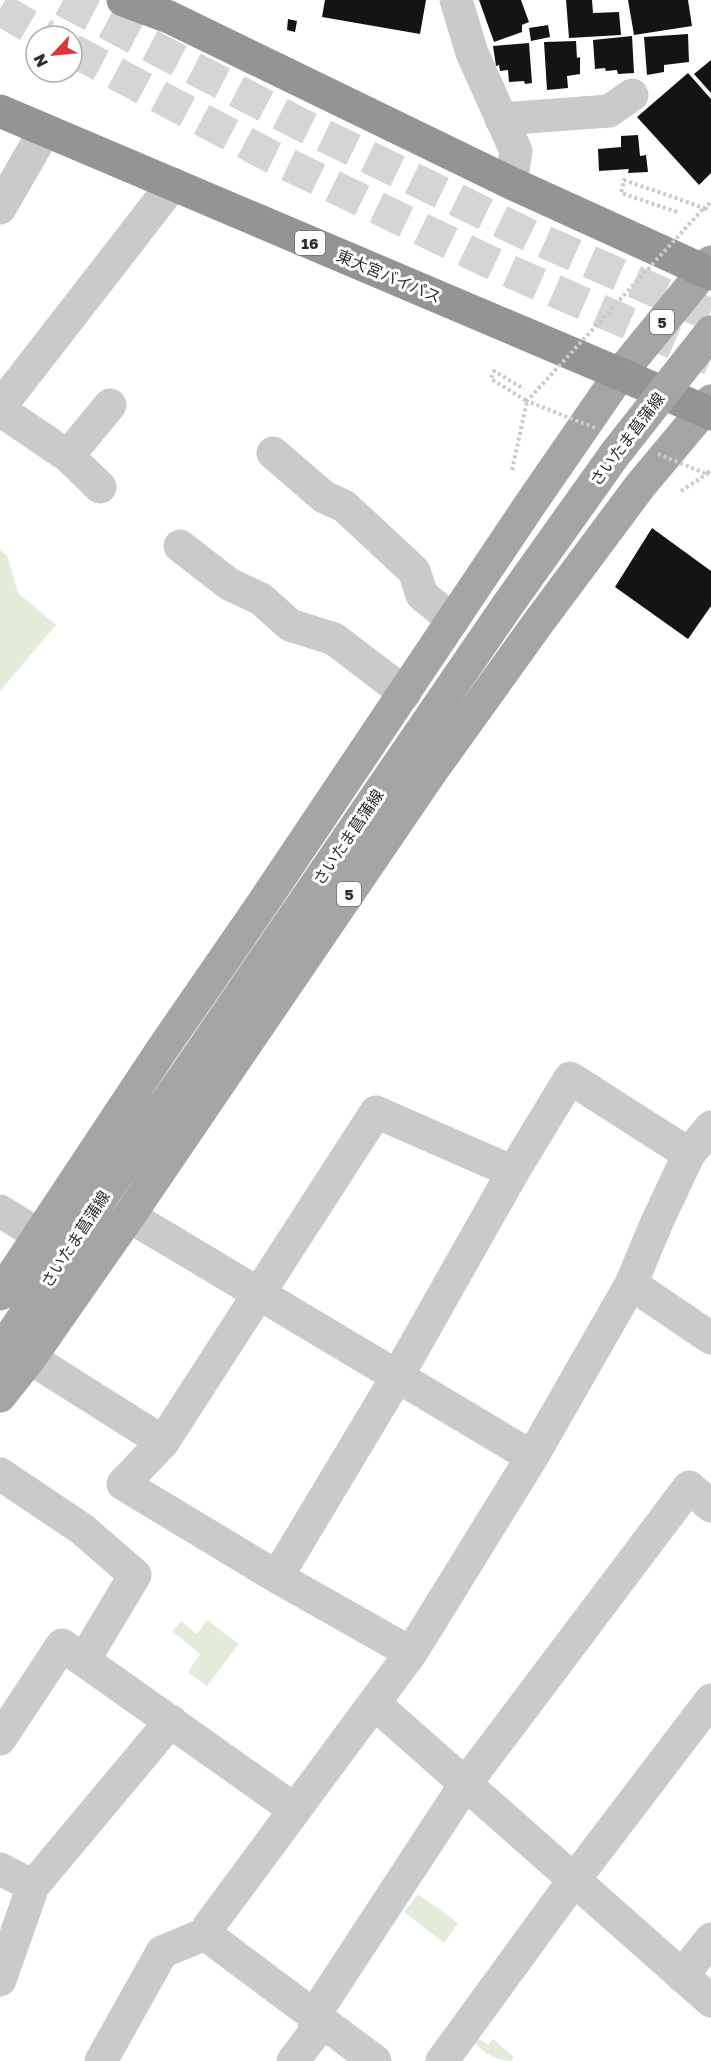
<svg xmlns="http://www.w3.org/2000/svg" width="711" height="2061" viewBox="0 0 711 2061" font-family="'Golos Text','Noto Sans JP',sans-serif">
  <rect width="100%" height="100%" fill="#fff"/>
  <path fill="#e3ebdb" d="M0,550L7,555L18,593L56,625L0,691Z
    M207,1620L239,1644L207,1686L188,1672L200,1654L172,1631L181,1621L197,1634Z
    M418,1894L458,1923L444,1943L404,1912Z
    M470,2032L488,2045L493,2039L514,2057L511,2061C494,2061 475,2049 470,2032Z"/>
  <path fill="#141414" d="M325,0H426L420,34L322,17Z
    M479,0H521L529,22L522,25V32L494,42Z
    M566,0H592L593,13L619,12L621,35L569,38Z
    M628,0H688L692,26L634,35Z
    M288,19L297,21L295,32L287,30Z
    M548,25L550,37L531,41L529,28Z
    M688,34L689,62L664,65V72L647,75L644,37Z
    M632,36L634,73L618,74L617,70L606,71L605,68L595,69L593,40Z
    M576,41L577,58L580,57V74L567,76L568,88L547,90L544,42Z
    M529,43L532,83L525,84L524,81L509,82L508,70L500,71L499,65L496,66L493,46Z
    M711,60V93L694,74Z
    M688,73L711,99V173L699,185L637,117Z
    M638,135L640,156L646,155L648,172L628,173L629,169L599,171L598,149L621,147V136Z
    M652,528L711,571V606L688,639L615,587Z"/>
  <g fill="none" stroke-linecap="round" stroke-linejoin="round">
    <path stroke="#d5d5d5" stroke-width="33" stroke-dasharray="33 16" stroke-linecap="butt" d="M63,0L300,124L531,236L711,315
      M0,9L46,36
      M72,50L272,157L502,268L711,359"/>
    <path stroke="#cacaca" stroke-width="4" stroke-dasharray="3 3" stroke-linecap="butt" d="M677,212L621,193L624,180L704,208L711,202
      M512,470L527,401L491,379L494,371L524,389
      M681,491L707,474L711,475"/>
    <path stroke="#cacaca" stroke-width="33" d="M456,0L472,53L516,151L511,183
      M501,119L609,111L632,95
      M0,208L45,130
      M0,407L173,184
      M0,410L68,456L100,487
      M273,453L324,497L344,506L414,571L422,595L453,620
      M68,456L110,405
      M180,546L229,584L261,599L290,625L334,639L405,693
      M0,1211L39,1235
      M129,1216L532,1457
      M631,1284L711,1338
      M30,1358L163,1442
      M0,1474L82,1529L135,1575L84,1660
      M277,1577L397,1377L513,1172
      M411,1653L277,1577L123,1484L163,1442L376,1112L513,1172L570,1078L689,1154
      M375,1704L711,2001
      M0,1739L62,1645L295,1810
      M0,1869L33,1886
      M682,1976L711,1939
      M0,1980L33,1886L171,1721
      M101,2061L162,1952L205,1934
      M293,2061L316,2031L313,2017L466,1783L689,1487L711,1506
      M375,2061L205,1934L209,1926L411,1653L532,1457L631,1284L657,1222L689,1154L711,1127
      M442,2061L574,1880L711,1700"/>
    <path stroke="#a5a5a5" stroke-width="33" d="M0,1294L161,1051L265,900L529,506L620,374L711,262
      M0,1353L101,1198L296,914
      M0,1396L30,1358L129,1216L431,772L538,623L640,486L711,401"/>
    <path stroke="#949494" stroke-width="33" d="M123,0L169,17L511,183L711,274
      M0,111L620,374L711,414"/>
    <path stroke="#cacaca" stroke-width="4" stroke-dasharray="3 3" stroke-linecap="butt" d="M595,428L527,401L704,208L711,211
      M658,454L707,474L711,469"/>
    <path stroke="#a5a5a5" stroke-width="33" d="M296,914L507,606L615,454L711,332"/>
  </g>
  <g text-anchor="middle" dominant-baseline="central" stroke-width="6" stroke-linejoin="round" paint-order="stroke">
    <g fill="#fff" stroke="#6c6c6c" stroke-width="1.5">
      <rect x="295" y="231" width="30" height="24" rx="4.5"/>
      <rect x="650" y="310" width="24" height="24" rx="4.5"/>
      <rect x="337" y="882" width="24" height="24" rx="4.5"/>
    </g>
    <g font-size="15" font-weight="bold" fill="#2d2d2d">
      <text x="310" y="243">16</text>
      <text x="662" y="322">5</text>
      <text x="349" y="894">5</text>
    </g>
    <g font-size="16" fill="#2d2d2d" stroke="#fff">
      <text transform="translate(389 276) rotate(23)">東大宮バイパス</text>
      <text transform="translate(627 439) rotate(-53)">さいたま菖蒲線</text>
      <text transform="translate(348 837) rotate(-56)">さいたま菖蒲線</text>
      <text transform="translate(75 1239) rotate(-57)">さいたま菖蒲線</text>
    </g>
  </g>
  <g transform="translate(54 54) rotate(244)"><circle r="28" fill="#ffffff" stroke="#ababab" stroke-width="1.5"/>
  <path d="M0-4.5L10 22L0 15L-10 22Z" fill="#e1333a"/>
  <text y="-9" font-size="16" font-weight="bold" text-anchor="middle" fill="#2d2d2d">N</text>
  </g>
</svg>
